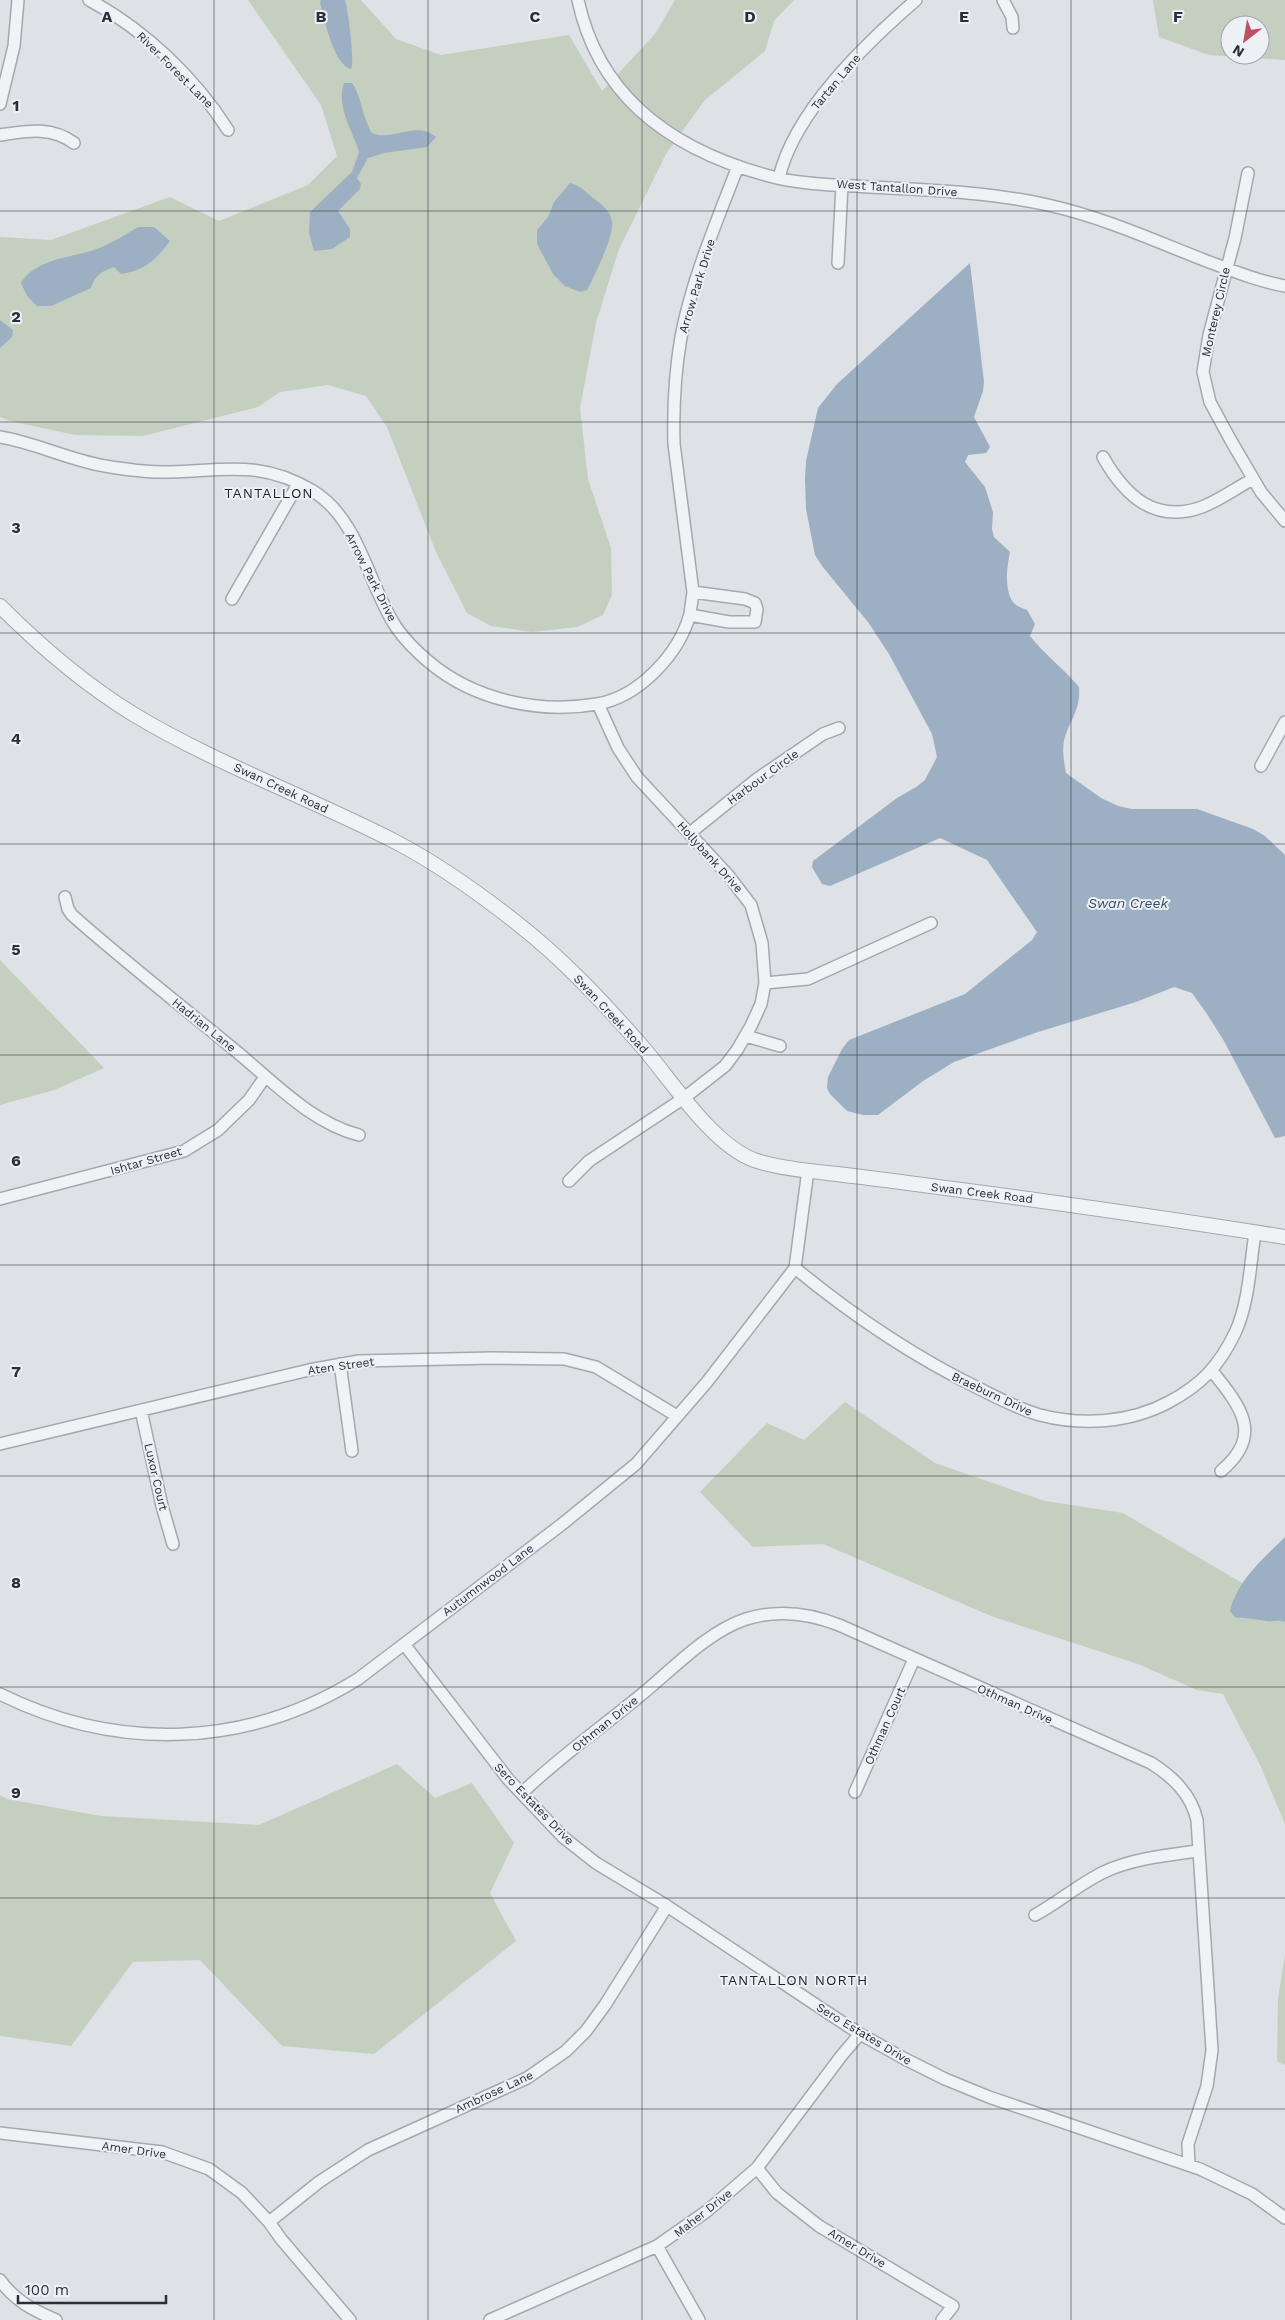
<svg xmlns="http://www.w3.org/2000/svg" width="1285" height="2320" viewBox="0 0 1285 2320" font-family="'Work Sans',sans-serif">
  <rect width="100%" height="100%" fill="#dee1e6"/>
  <path fill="#c4cfc0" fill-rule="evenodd" d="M248,0H361L396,39L441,55L569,35L602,91L655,34L675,0H794L774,21L765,51L704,101L666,154L619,249L596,323L580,408L588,479L611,548L612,595L603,615L577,627L532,632L491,626L467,613L436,552L387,427L366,396L328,385L280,392L258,407L143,436L75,435L10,421L0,417V237L51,240L170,197L219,221L308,185L337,156L321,105Z
    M1153,0H1285V60L1209,55L1159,37ZM1230,25H1260V55H1230Z
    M0,960L104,1068L54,1090L0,1105Z
    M845,1402L935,1463L1045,1501L1123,1513L1242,1583L1233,1599C1242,1611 1251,1623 1269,1621C1276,1621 1278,1619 1285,1622V1824L1261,1767L1223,1694L1197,1690L1138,1664L991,1616L823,1544L753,1547L700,1492L767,1423L804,1440Z
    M397,1764L435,1798L472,1783L514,1843L490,1893L516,1941L374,2054L282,2046L200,1960L133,1962L71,2046L0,2036V1795L7,1799L101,1816L259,1825Z
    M1285,1955V2065L1277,2061L1278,1998Z"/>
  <path fill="#9dafc2" d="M321,0H345C348,8 355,63 351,69C333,64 325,20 320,3Z
    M344,83H352C360,92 363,119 372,133C393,142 417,120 436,137L427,147L384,153L368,158L357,178L361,184L360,189L338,211L350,229V237L332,249L314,251L309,233L310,212L352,172L359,152C352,129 336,107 344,83Z
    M570,183C579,185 586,192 593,198C601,204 610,210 612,221C615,234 594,277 587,290L580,292L565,286L553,274L537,244V230L548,217L554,202Z
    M138,227H154L170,241C156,260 145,270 121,274L114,267C102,271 95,275 91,288L51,306H37L27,296L21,283C36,258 72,258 97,249C112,243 125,235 138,227Z
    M970,263L984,382L983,391L974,417L990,447L986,453L968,455L965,462L985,487L993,512L992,529L994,537L1010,552C1007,566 1003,594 1016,605C1019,607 1024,609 1027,610L1035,624L1030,636C1045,655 1064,669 1079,687C1081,711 1069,720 1064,741C1062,751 1064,762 1066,773L1101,798L1118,806L1132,809H1197L1253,829L1265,836L1285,855V1136L1275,1138L1224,1041L1207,1014L1192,993L1174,987L1136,1002L1038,1032L954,1062L923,1081L878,1115H863L847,1111L830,1094L827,1088L828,1077L842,1049L849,1040L965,994L1032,940L1037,932L987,860L940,838L830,886L822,884L812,867L813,861L897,798L916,787L925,780L937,757L932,734L889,654L868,622L822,566L815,555L806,509L805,479L806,461L818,408L837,384Z
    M0,320L13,330L12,337L0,348Z
    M1285,1537V1622C1277,1619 1273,1622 1265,1621C1254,1620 1247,1617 1236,1618L1230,1611C1237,1580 1264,1558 1285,1537Z"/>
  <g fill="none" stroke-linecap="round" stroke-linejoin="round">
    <g stroke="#a4a8af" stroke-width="14">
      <path id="minor" d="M89,0C144,29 195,78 228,130
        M578,0C600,103 681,154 777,178C807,185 840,185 870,187C929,190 990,192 1048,205C1102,217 1153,240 1204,260C1231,270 1257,281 1285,286
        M1003,0L1012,17L1013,28
        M0,104L14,46L18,0
        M0,135C27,131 51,126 74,143
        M1248,173L1235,238L1209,335L1203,372L1210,402L1230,439L1261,492L1285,521
        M779,178C794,112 865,44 916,0
        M838,263L842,185
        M0,437C36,443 69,460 105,466C123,469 142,472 161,472C219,472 259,458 313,491C360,520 368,585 396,627C405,640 417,652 429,662C474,700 539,714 597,704C639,697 679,654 690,614C691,607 692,599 693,592L674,444C673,409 675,372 681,337C692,279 717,221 738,166
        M1103,457C1125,496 1155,524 1202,507C1220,500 1236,488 1253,479
        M232,599L298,484
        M690,615L729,622H755L757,609L755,603L745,599L693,592
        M1261,766L1285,722
        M690,833L757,779L823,734L839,728
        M65,897L68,909L72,915C124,961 178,1003 231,1047C271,1079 309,1122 359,1135
        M765,983L808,979L931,923
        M746,1036L780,1046
        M569,1181L589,1161L684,1098L725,1066L737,1050L751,1026L761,1004L765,983L762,943L751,905L728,875L637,777L618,748L598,704
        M0,1199L184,1151L218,1130L249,1100L265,1077
        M795,1268C852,1315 911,1355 978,1388C998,1398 1018,1409 1040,1415C1082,1426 1130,1423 1169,1402C1201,1385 1219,1366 1235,1333C1249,1303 1250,1265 1255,1233
        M340,1364L352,1451
        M1212,1371C1241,1407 1264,1435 1221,1471
        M141,1410L162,1506L173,1544
        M0,1444L309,1370L359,1361L492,1358L564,1359L596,1367L677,1416
        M404,1644L508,1779L563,1837L596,1863L667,1906L860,2034L905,2059L945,2079L989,2097L1200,2169L1252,2194L1285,2218
        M0,1694C117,1752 247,1748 358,1679L561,1525L636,1464L707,1382L795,1268L808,1170
        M855,1792L914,1659
        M522,1793C557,1759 598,1730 636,1699C669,1673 706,1632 746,1619C778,1609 809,1613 839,1625L1151,1763C1173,1777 1191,1794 1197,1820L1212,2050L1207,2086L1188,2144L1189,2165
        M1035,1915C1059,1902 1079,1884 1104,1872C1132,1859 1167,1855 1197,1851
        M0,2133L162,2152L209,2169L242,2193L269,2222L281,2239L350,2320
        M757,2168L777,2193L819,2226L953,2306L942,2320
        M269,2222L319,2182L368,2150L527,2078L566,2051L586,2031L605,2005L667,1906
        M657,2246L699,2320
        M0,2280C15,2301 33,2310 56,2320
        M490,2320L657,2246L707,2211L757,2168L842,2055L860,2034"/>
    </g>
    <g stroke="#a4a8af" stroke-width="16">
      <path id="tertiary" d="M0,606C41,647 84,684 133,714C216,764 308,797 394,841C438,864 479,893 518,924C563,959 602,1001 640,1044C670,1078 711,1144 754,1160C777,1168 804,1170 827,1173C864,1177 901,1182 938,1187C1054,1202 1170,1219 1285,1237"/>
    </g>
    <use href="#minor" stroke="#f0f2f5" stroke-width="11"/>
    <use href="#tertiary" stroke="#f0f2f5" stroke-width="14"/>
  </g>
  <path fill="none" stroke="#29303b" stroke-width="1" stroke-opacity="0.55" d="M214,0V2320M428,0V2320M642,0V2320M857,0V2320M1071,0V2320M0,211H1285M0,422H1285M0,633H1285M0,844H1285M0,1055H1285M0,1265H1285M0,1476H1285M0,1687H1285M0,1898H1285M0,2109H1285"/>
  <g text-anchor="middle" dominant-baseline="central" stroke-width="4" stroke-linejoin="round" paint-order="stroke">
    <g font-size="12" fill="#29303b" stroke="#edf0f4">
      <text transform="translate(175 70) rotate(45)">River Forest Lane</text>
      <text transform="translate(836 82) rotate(-50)">Tartan Lane</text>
      <text transform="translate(897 188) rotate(4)">West Tantallon Drive</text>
      <text transform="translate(697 286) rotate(-73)">Arrow Park Drive</text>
      <text transform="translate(1216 312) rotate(-77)">Monterey Circle</text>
      <text transform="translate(371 577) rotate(63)">Arrow Park Drive</text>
      <text transform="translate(763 777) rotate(-36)">Harbour Circle</text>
      <text transform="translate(281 788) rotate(25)">Swan Creek Road</text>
      <text transform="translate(710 857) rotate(48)">Hollybank Drive</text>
      <text transform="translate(611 1014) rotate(47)">Swan Creek Road</text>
      <text transform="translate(204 1025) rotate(39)">Hadrian Lane</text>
      <text transform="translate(146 1161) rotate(-16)">Ishtar Street</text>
      <text transform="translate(982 1193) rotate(7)">Swan Creek Road</text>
      <text transform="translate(341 1366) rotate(-8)">Aten Street</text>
      <text transform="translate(992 1394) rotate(25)">Braeburn Drive</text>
      <text transform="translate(156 1477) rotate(77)">Luxor Court</text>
      <text transform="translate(488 1580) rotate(-37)">Autumnwood Lane</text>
      <text transform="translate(1015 1704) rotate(24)">Othman Drive</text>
      <text transform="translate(605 1724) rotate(-39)">Othman Drive</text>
      <text transform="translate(885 1726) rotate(-66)">Othman Court</text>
      <text transform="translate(534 1804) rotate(46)">Sero Estates Drive</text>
      <text transform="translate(864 2034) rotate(31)">Sero Estates Drive</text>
      <text transform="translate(494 2092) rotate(-25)">Ambrose Lane</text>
      <text transform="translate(134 2150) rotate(8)">Amer Drive</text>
      <text transform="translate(703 2213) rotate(-38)">Maher Drive</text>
      <text transform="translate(857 2248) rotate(31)">Amer Drive</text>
    </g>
    <g font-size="14" letter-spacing="1" fill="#1b212b" stroke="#edf0f4">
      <text x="269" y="493">TANTALLON</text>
      <text x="794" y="1980">TANTALLON NORTH</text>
    </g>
    <g font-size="14" font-style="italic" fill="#384f69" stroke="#edf0f4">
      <text x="1128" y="903">Swan Creek</text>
    </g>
  </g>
  <g font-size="16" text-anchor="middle" font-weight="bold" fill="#29303b" stroke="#edf0f4" stroke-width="4" stroke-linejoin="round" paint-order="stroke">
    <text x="107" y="22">A</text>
    <text x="321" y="22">B</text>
    <text x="535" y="22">C</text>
    <text x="750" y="22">D</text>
    <text x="964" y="22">E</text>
    <text x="1178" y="22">F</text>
    <text x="16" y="111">1</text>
    <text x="16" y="322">2</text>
    <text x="16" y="533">3</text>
    <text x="16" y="744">4</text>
    <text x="16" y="955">5</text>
    <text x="16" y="1166">6</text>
    <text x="16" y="1377">7</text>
    <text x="16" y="1588">8</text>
    <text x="16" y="1798">9</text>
  </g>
  <g transform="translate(1245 40) rotate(211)"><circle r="24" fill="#edf0f4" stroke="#9fa3aa"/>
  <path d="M0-4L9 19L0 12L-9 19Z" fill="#bd5163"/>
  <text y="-8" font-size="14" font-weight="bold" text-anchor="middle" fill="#29303b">N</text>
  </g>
  <path d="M18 2295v8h148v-8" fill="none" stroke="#29303b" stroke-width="2.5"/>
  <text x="25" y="2295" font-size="15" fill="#29303b" stroke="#edf0f4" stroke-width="4" paint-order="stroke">100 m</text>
</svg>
